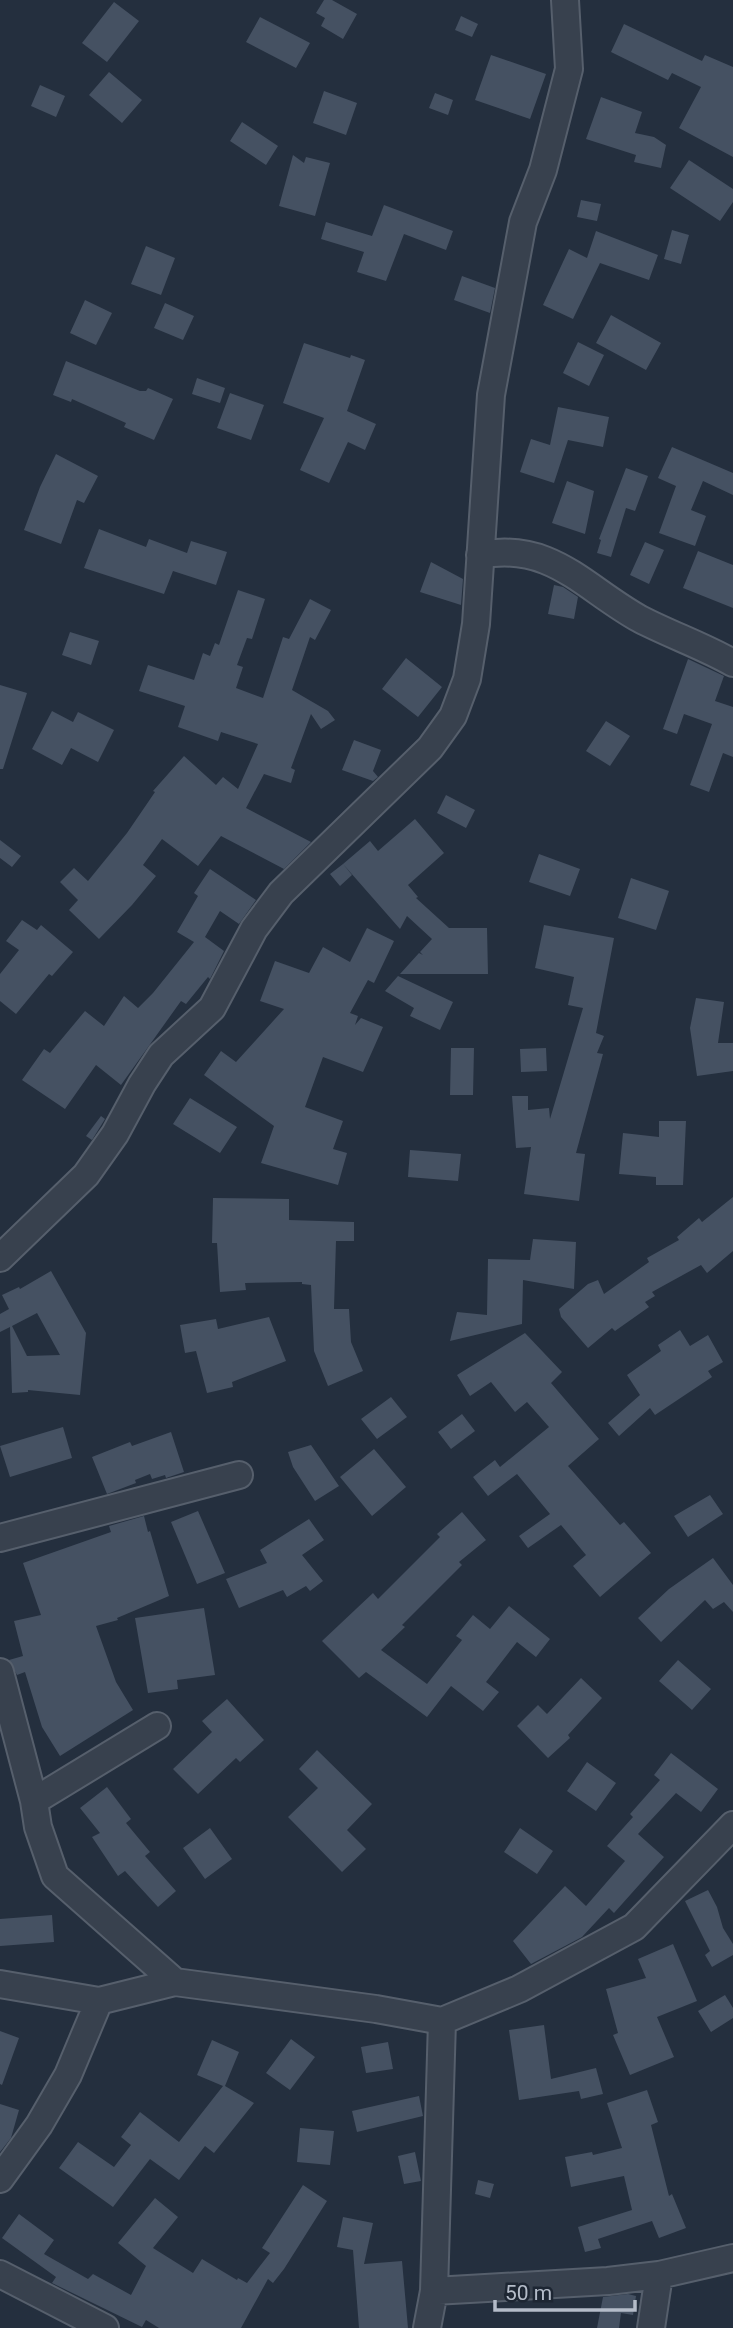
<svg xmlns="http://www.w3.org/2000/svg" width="733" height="2328" viewBox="0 0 733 2328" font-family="Roboto,sans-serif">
  <rect width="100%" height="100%" fill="#242f3e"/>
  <path fill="#455162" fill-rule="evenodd" d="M324,0H332L357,14L343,39L321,26L325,18L316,13Z
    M114,2L139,21L107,62L82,43Z
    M461,16L478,24L472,37L455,30Z
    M260,17L310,43L296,68L246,42Z
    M624,24L702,61L705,55L733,67V157L679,128L701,87L672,73L668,80L611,52Z
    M491,55L546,74L530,119L475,100Z
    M109,72L142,100L122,123L89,95Z
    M40,85L65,96L56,117L31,106Z
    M324,91L357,103L346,135L313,123Z
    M435,93L453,100L448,115L429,108Z
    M601,97L642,112L635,133L654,137L666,145L661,168L634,162L636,155L586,139Z
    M242,122L278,146L266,165L230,141Z
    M293,155L304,163L306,157L330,163L315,216L279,206Z
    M689,160L733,189V202L720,221L670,188Z
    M581,200L601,204L597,221L577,217Z
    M384,205L453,231L446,250L404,234L386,281L357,272L364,252L321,239L326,222L372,236Z
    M672,230L689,235L681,264L664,259Z
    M596,231L658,255L649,280L600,263L573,319L543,305L569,249L587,258Z
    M146,246L175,258L161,295L131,284Z
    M462,276L495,288L490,313L454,300Z
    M85,300L112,313L96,345L70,333Z
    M165,303L194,316L183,340L154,328Z
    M611,315L661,343L646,370L596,343Z
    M578,342L604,355L589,386L563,373Z
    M304,343L350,358L351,355L365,360L347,411L376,424L365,450L348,442L329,483L300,470L324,418L283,403Z
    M66,361L140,391H146L148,388L173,399L154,440L124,427L126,423L72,399L71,402L53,395Z
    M197,378L225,388L220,403L192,394Z
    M230,393L264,405L251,440L217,428Z
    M558,407L609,417L603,447L568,440L554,483L520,472L531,439L550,445Z
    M672,447L733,473V495L703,481L691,510L706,516L695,546L659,533L676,486L658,478Z
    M56,454L98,476L84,503L77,500L61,544L24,530L40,487Z
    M626,468L648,476L635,511L626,508L611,557L597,553L601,540L599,539Z
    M567,481L594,491L585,534L552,523Z
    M99,529L146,547L149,539L187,553L191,541L227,552L216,585L173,571L164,594L84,568Z
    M645,542L664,550L649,584L630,575Z
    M698,551L733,565V608L683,588Z
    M431,562L463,579L461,605L420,592Z
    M554,585L563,587L578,597L574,619L548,614Z
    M238,590L265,599L252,639L247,638L237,665L243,667L236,688L263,698L283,637L289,639L310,599L331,610L315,640L310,637L292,690L328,711L335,720L321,729L311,714L291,768L295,770L291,783L264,774L246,808L311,842L284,869L221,836L198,866L162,839L143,865L156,876L132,905L99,939L69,910L78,900L60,882L74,868L88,881L127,833L155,792L153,791L184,756L216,785L223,777L238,789L258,744L221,732L218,741L178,727L185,706L139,691L148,665L194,680L203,653L210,656L215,643L219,645Z
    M70,632L99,641L91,665L62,655Z
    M406,658L442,687L418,717L382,689Z
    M688,659L724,676L715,701L733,707V757L723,753L709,792L690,785L712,724L684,714L677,734L663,729Z
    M0,685L27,693L3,769H0Z
    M52,711L73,722L78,712L114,730L98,762L71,748L62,765L32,749Z
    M606,721L630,736L610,766L586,751Z
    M354,740L381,750L373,771L378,777L373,781L342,770Z
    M446,795L475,810L466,828L437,813Z
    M415,819L444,853L408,885L418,897L416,898L449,928H487L488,974H400L419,953L423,955L420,952L432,939L407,916L400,929L343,864L370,841L378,851Z
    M0,840L21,856L12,867L0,858Z
    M539,854L580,869L570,896L529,882Z
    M343,864L352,875L340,886L330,874Z
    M210,869L256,900L239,924L220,911L205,937L224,951L210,979L208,977L186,1004L181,1001L121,1085L96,1065L65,1109L22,1080L44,1049L50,1053L85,1011L104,1026L124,996L138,1008L153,993L194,942L177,932L198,896L194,893Z
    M631,878L669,891L656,930L618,918Z
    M22,920L37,930L41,925L73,952L52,976L49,974L16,1014L0,1001V974L19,950L6,941Z
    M544,925L614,938L596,1033L604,1036L597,1053L603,1054L576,1153L585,1154L579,1201L524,1194L531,1147L516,1148L512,1096H528V1110L549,1108L550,1119L583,1008L568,1005L574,977L535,968Z
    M367,928L394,941L374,983L368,980L350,1013L358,1016L355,1025L361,1018L383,1027L363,1072L323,1057L305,1107L343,1121L333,1149L347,1153L338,1185L261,1163L274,1126L204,1075L221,1051L236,1062L284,1009L260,1001L275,961L309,973L323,947L350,962Z
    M398,976L453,1002L440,1030L410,1016L414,1008L385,991Z
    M696,998L724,1002L718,1043H733V1071L697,1076L690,1028Z
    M451,1048H474L473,1095H450Z
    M546,1048L547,1071L521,1072L520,1049Z
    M190,1098L237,1127L220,1153L173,1124Z
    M101,1116L105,1119L92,1140L86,1136Z
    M659,1121H686L683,1185H656V1177L619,1174L623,1133L659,1137Z
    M410,1150L461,1154L458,1181L408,1177Z
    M733,1197V1251L707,1273L701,1265L652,1292L655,1296L645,1302L649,1307L615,1331L612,1328L588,1348L561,1317L559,1309L588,1284L598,1280L604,1294L649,1262L647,1258L679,1240L677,1237L699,1218L702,1222Z
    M213,1198L289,1199V1220L354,1222V1241H336L334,1309H349L351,1342L363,1371L328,1386L314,1351L311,1285L302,1284V1282L245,1283L246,1290L220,1292L217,1243H212Z
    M533,1239L576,1242L574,1289L523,1280L522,1324L450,1341L457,1312L487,1315L488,1259L530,1260Z
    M51,1271L86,1333L80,1395L28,1390V1392L12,1393L10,1327L0,1332V1314L9,1309L2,1295L19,1287L20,1289ZM37,1313L60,1355L27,1356L12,1326Z
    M269,1317L286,1361L232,1382L233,1387L207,1393L196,1351L185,1353L180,1325L216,1319L218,1329Z
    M680,1330L690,1346L708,1335L723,1362L708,1371L712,1377L655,1415L650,1408L619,1436L608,1423L640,1395L627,1375L661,1351L658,1345Z
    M525,1333L562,1372L551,1383L599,1439L568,1466L620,1525L624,1522L651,1553L600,1597L573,1566L586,1555L561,1525L528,1548L519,1536L550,1514L517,1474L488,1496L473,1477L495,1460L500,1467L549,1427L527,1402L515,1412L491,1382L470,1396L457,1375Z
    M391,1397L407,1417L377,1439L361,1419Z
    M462,1414L475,1431L451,1449L438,1432Z
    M63,1427L72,1458L10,1477L0,1446Z
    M171,1432L184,1472L166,1478L165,1475L152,1479L150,1474L135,1480L136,1483L107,1494L92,1457L130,1442L132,1446Z
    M311,1445L339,1486L315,1501L293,1467L288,1452Z
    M374,1449L406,1487L372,1516L340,1477Z
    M710,1495L723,1514L688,1537L674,1516Z
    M198,1511L225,1573L197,1584L171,1522Z
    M462,1512L486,1540L459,1562L462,1565L402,1625L405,1627L381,1650L427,1684L462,1640L456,1636L473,1615L490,1629L509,1606L550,1639L536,1657L517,1642L486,1682L499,1692L483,1711L451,1686L427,1717L366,1672L359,1678L322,1641L373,1593L378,1599L440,1537L437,1534Z
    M144,1516L148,1532L150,1531L169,1596L117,1618L118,1620L96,1626L116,1682L133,1710L60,1756L42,1727L25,1672L17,1675L9,1660L23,1656L14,1621L41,1615L23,1563L111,1532L109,1526Z
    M309,1519L324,1540L302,1555L323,1581L310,1591L306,1586L287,1597L283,1590L239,1608L226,1579L267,1563L260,1550Z
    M713,1558L733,1585V1612L724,1602L713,1609L705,1600L661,1642L638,1618L669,1589Z
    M204,1608L215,1675L177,1680L178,1689L148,1693L135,1618Z
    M678,1660L711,1689L692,1710L659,1681Z
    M581,1678L602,1698L568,1735L570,1738L548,1758L517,1726L538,1705L547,1714Z
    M227,1699L264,1740L240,1762L236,1758L198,1794L173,1769L212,1732L202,1721Z
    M317,1750L372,1804L347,1830L366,1849L342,1872L288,1817L318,1788L299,1769Z
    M671,1753L718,1789L701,1812L676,1793L638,1834L664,1857L614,1913L609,1908L582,1937L531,1964L513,1941L565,1886L586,1906L625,1861L607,1846L633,1817L630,1814L660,1780L654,1775Z
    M587,1762L616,1783L596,1811L567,1791Z
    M107,1787L131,1819L126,1823L150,1852L145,1856L176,1891L158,1907L125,1871L118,1876L92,1837L100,1833L80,1808Z
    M210,1828L232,1859L205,1879L183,1848Z
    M520,1828L553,1851L537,1874L504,1852Z
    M708,1890L717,1907L723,1928L733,1944V1955L712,1967L705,1955L710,1951L685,1901Z
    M52,1915L54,1942L0,1946V1919Z
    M673,1944L697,2001L657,2017L674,2057L630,2075L613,2035L618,2033L606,1989L646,1978L638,1959Z
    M725,1995L733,2008V2018L711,2032L698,2011Z
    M544,2025L551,2079L596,2068L603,2094L581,2099L579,2091L519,2100L509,2030Z
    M0,2031L19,2038L2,2085L0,2084Z
    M291,2039L315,2057L290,2090L266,2073Z
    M212,2040L239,2052L225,2086L254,2103L214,2153L205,2146L179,2180L150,2159L113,2207L59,2168L78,2142L114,2167L131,2145L121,2137L140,2112L179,2142L223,2086L197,2075Z
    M388,2042L393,2069L366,2073L361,2047Z
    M647,2090L658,2122L651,2125L669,2196L672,2194L686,2228L659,2238L652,2221L598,2239L601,2248L585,2252L578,2227L632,2210L624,2176L571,2187L565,2157L592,2152L593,2155L622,2148L607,2103Z
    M419,2096L423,2116L357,2132L352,2111Z
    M0,2104L19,2110L11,2138L0,2152Z
    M300,2128L334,2131L330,2165L297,2162Z
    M415,2152L421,2181L404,2184L398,2156Z
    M478,2180L494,2184L490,2198L475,2194Z
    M303,2185L327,2201L284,2269L273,2283L268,2279L241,2328H159L146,2320L142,2327L52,2283L56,2277L2,2238L19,2214L54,2240L44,2254L88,2279L93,2274L131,2295L146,2266L118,2243L155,2198L178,2217L153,2248L193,2273L202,2259L237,2280L238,2278L247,2283L270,2253L262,2248Z
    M343,2217L373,2223L364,2264L402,2261L408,2328H359L353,2250L337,2247Z
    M628,2294L636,2296L633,2315L621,2313L619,2328H597L603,2297Z"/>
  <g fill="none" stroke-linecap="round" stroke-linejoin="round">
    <g stroke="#565f6c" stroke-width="30">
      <path id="minor" d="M480,555C551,541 584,588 640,619C671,635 703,646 733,663
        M0,1258L86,1175L115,1134L142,1084L161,1055L212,1008L254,929L281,893L430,748L453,716L467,679L476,624L491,395L523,222L543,170L569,69L565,0
        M0,1538L239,1475
        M0,1672L34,1801L38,1827L55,1876L175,1982
        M34,1801L157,1726
        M0,1984L99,2001L175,1982L376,2009L442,2021L434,2291L427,2328
        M442,2021L519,1989L634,1927L733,1825
        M0,2179L39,2125L68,2075L99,2001
        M0,2274L105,2328
        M434,2291L608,2281L659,2275L733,2258
        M651,2328L659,2275"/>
    </g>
    <use href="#minor" stroke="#38414e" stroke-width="26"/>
  </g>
  <path d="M495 2300v10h140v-10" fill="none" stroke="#b4bcc9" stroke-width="3.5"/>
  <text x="505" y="2300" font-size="21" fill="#b4bcc9" stroke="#1d2633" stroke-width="5" paint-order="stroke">50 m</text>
</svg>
